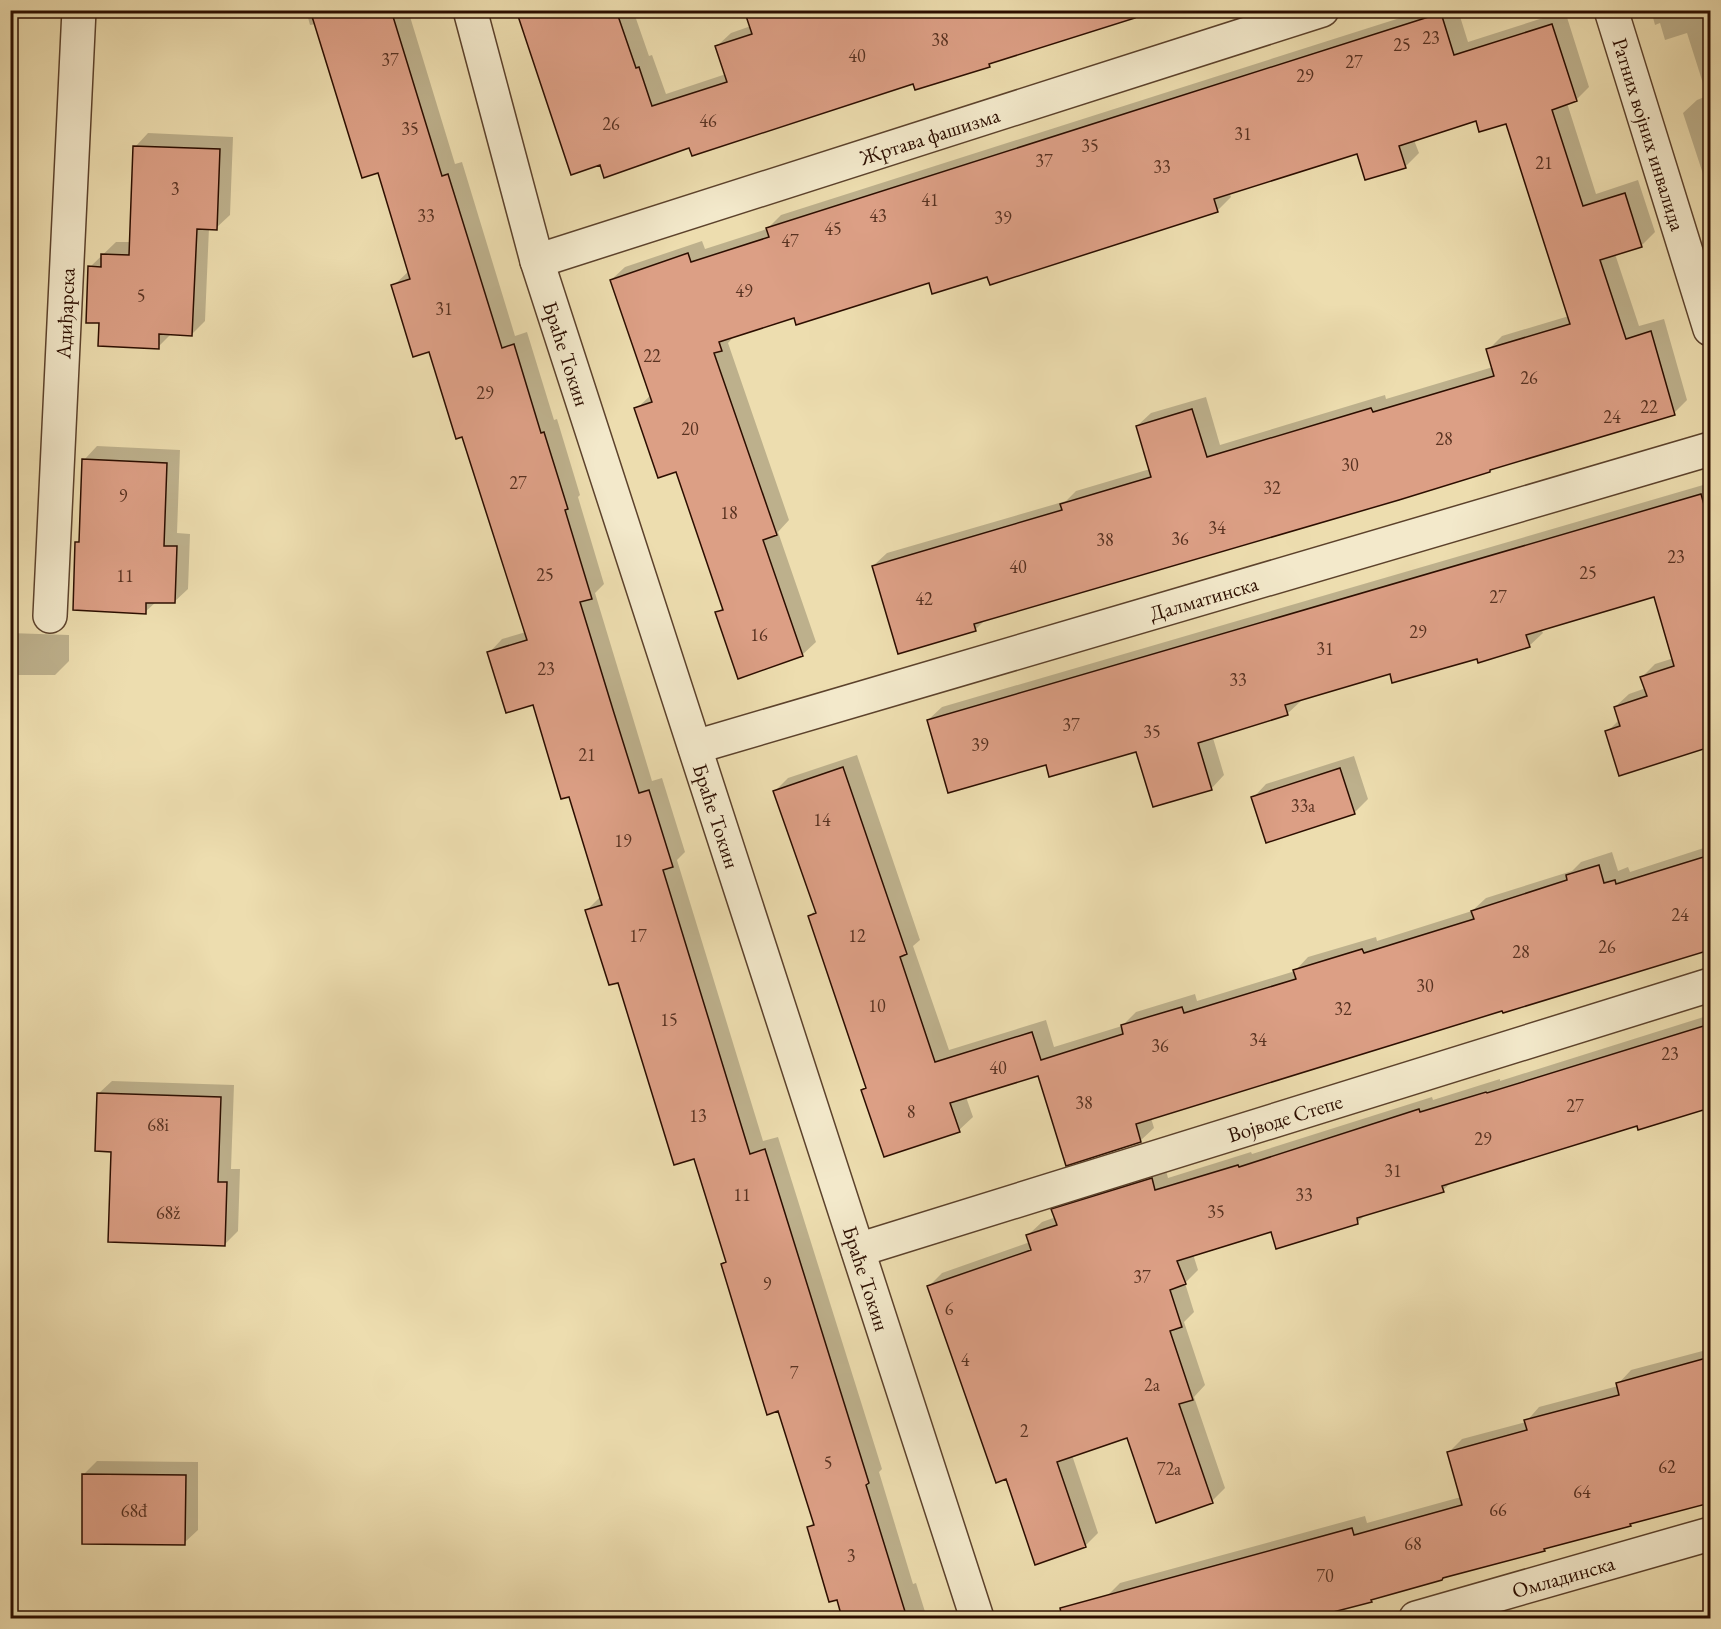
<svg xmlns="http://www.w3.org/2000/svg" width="1721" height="1629" viewBox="0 0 1721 1629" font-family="'EB Garamond',serif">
  <rect width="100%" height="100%" fill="#edddaf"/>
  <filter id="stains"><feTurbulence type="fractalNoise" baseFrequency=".00333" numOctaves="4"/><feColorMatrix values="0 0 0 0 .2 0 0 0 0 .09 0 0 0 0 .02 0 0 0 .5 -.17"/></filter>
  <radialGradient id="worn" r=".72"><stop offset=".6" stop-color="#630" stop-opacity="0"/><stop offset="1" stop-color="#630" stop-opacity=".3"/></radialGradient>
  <path fill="#0003" d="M10,10H52L48,15L10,13Z
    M306,10H408L455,164L462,162L515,336L527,332L554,420L557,419L580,495L578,497L604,584L595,593L652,781L662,778L685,852L677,860L763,1141L778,1137L882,1469L879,1472L913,1584L916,1583L927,1618H844L838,1598L808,1528L814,1522L779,1410L722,1264L727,1260L695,1157L587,910L601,896L570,795L534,703L489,653L502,639L526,632L463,436L430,350L393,286L409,271L379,172L316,24L310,25Z
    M518,10H633L649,56L652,55L666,94L726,74L717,46L731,33L751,26L748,17L754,10H1124L993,61L989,66L914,82L690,146L601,163Z
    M1425,10H1458L1468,42L1565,11L1589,87L1576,100L1567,103L1596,194L1638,180L1655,232L1641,246L1615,254L1639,326L1664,319L1687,400L1674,413L987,618L975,630L873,566L887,553L1066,501L1076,491L1150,469L1137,426L1151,413L1206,397L1220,445L1385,395L1386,399L1493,367L1488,350L1502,336L1569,316L1507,122L1477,119L1414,140L1419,153L1405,167L1358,152L1229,192L1231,197L1217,211L988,275L930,281L795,316L735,335L728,343L789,520L778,532L816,642L802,655L717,613L723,607L677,470L636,409L651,395L611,280L625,267L702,241L705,249L767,229L781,215Z
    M1651,10H1710V179L1705,180L1683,113L1697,100L1707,96L1687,33L1665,40L1660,23L1655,25Z
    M148,133L233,137L230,215L216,228H209L205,321L192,334L172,333L158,347L100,322L90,267L116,242H131L135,147Z
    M97,446L180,450L177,533L190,534L188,589L174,602H156L145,612L77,543L81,539L84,460Z
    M1710,483V760L1706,747L1607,732L1620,719L1615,707L1629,694L1646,688L1642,677L1655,664L1674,658L1655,595L1541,629L1543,633L1529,646L1391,672L1300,699L1301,701L1287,714L1213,738L1224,775L1211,789L1137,750L1047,763L928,720L942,707Z
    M10,633L69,635V661L55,675H10Z
    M857,755L920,940L913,946L949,1050L1046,1020L1054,1047L1122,1026L1136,1012L1195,994L1197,1001L1295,971L1308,957L1376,937L1377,941L1472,911L1486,898L1572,871L1581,862L1612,852L1618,871L1628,867L1630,872L1710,846V949L1504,1011L1503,1009L1151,1118L1154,1128L1140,1141L1039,1074L966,1097L973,1117L959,1130L863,1090L867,1086L809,916L816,910L775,791L788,778Z
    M1354,756L1368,799L1355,812L1267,841L1253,798L1266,784Z
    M1710,1015V1105L1639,1128L1638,1124L1453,1181L1443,1190L1367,1213L1358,1222L1272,1230L1193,1254L1198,1270L1185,1283L1194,1312L1184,1322L1205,1385L1194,1397L1225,1488L1212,1501L1128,1436L1072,1455L1098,1533L1085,1546L1007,1478L929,1286L942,1273L1030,1242L1028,1235L1042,1222L1056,1217L1053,1210L1067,1196L1165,1166L1168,1178L1251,1152L1252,1154L1432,1097L1433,1100L1500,1079V1081Z
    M112,1081L234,1085L231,1169H240L238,1231L225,1244L112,1150L98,1094Z
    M1710,1349V1501L1444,1577L1306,1618H1113L1107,1596L1120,1583L1365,1516L1367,1523L1461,1497L1449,1452L1462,1439L1526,1422L1539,1407L1618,1386V1384L1631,1370Z
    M97,1461L198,1462V1530L184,1543L84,1474Z"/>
  <path fill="#dc9f85" stroke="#2c0e00" stroke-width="1.5" d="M310,10H391L442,176L448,174L502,348L514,344L541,433L544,432L568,509L565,510L592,599L580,602L614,713L639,793L649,790L673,867L663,870L750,1154L765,1149L869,1483L866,1485L907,1618H842L837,1600L829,1602L807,1527L814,1525L778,1411L767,1415L721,1264L726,1262L694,1159L674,1165L618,983L609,985L585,910L602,905L569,797L561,799L533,705L506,713L487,652L527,640L462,437L456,439L429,352L413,357L391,285L410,279L378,173L362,178Z
    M516,10H616L636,68L639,67L652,106L727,82L715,46L752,34L746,16L764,10H1134L1135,18L989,64L990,67L915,90L913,84L692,156L689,148L604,178L600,165L571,175Z
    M1441,13L1454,55L1552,24L1577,101L1552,110L1583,206L1625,193L1642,247L1600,260L1626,339L1651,331L1675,415L1490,470V472L1399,500L974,624L976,631L898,654L872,566L1062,510L1060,504L1151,477L1136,426L1192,409L1207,457L1371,408L1373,412L1494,376L1486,349L1570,324L1506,124L1479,132L1476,121L1399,146L1406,168L1365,180L1357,154L1214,199L1218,212L990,285L987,277L932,294L929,283L796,325L794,318L719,342L722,351L714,353L777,535L763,540L803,656L738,679L715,612L723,610L676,472L658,478L634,408L652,402L610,280L688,253L691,262L769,237L766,228Z
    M133,146L220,149L217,230L197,229L192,336L159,334V349L98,346L99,323H86L88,266L101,267V254L129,255Z
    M82,459L167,463L164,546H177L175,603H146V614L73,610L75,542H79Z
    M1701,494L1710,526V747L1619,776L1605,731L1620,726L1614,707L1647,696L1640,677L1674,666L1654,597L1526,635L1530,647L1478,663L1477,659L1392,683L1390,674L1285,705L1288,715L1198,743L1212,790L1153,807L1136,752L1049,777L1046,765L948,793L927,720Z
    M843,767L907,954L900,957L935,1062L1032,1032L1041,1060L1123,1034L1121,1025L1182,1007L1184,1013L1296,979L1293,970L1362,949L1364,953L1474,919L1471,911L1567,880L1566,875L1599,865L1604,883L1615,880L1616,884L1710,855V950L1503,1013L1502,1011L1136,1124L1141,1142L1066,1166L1038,1076L950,1103L960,1132L884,1157L861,1090L866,1088L808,916L816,913L773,791Z
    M1340,768L1355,814L1266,843L1251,797Z
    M1710,1024V1108L1638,1130L1637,1126L1442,1186L1444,1192L1357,1218L1358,1224L1276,1249L1271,1232L1177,1261L1186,1284L1170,1290L1182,1327L1170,1331L1193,1400L1179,1404L1213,1503L1156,1523L1127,1438L1057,1462L1086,1547L1035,1565L1006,1479L996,1483L927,1286L1031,1250L1026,1235L1057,1225L1051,1209L1152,1178L1155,1190L1238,1165L1239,1167L1419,1109L1420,1112L1486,1092L1487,1093Z
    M97,1093L221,1097L218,1182H227L225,1246L108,1242L111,1152L95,1151Z
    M1710,1357V1503L1630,1524L1631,1526L1544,1549L1545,1551L1443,1578L1442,1580L1371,1600L1372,1602L1310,1618H1062L1060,1608L1352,1528L1354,1535L1462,1505L1447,1452L1527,1430L1524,1420L1619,1395L1616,1383Z
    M82,1474L186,1475L185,1545L82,1544Z"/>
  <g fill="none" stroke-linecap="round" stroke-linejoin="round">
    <g stroke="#5c422c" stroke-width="36">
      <g id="minor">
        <path id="s1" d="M470,10L537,261L977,1618"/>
        <path id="s2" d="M1611,10L1710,329"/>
        <path id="s3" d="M537,261L1322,10"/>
        <path id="s4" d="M50,616L79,10"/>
        <path id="s5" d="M695,747L1710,449"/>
        <path id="s6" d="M858,1250L1710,985"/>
        <path id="s7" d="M1416,1618L1710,1534"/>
      </g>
    </g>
    <use href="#minor" stroke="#f3e9cb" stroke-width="33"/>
  </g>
  <g text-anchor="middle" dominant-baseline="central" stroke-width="6" stroke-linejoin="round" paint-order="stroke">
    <g font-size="18" fill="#583221">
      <text x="1431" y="37">23</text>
      <text x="940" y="39">38</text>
      <text x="1402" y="44">25</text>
      <text x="857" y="55">40</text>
      <text x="390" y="59">37</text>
      <text x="1354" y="61">27</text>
      <text x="1305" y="75">29</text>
      <text x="708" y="120">46</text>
      <text x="611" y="123">26</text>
      <text x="410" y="128">35</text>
      <text x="1243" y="133">31</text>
      <text x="1090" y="145">35</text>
      <text x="1044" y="160">37</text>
      <text x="1544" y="162">21</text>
      <text x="1162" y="166">33</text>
      <text x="175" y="188">3</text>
      <text x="930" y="199">41</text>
      <text x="426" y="215">33</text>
      <text x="878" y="215">43</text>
      <text x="1003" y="217">39</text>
      <text x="833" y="228">45</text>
      <text x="790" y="240">47</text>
      <text x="744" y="290">49</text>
      <text x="141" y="295">5</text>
      <text x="444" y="308">31</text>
      <text x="652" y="355">22</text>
      <text x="1529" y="377">26</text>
      <text x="485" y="392">29</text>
      <text x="1649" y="406">22</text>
      <text x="1612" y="416">24</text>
      <text x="690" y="428">20</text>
      <text x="1444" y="438">28</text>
      <text x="1350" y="464">30</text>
      <text x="518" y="482">27</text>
      <text x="1272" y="487">32</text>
      <text x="123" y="495">9</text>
      <text x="729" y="512">18</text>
      <text x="1217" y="527">34</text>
      <text x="1180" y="538">36</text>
      <text x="1105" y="539">38</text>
      <text x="1676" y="556">23</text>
      <text x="1018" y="566">40</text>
      <text x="1588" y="572">25</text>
      <text x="545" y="574">25</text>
      <text x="125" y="575">11</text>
      <text x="1498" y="596">27</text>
      <text x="924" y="598">42</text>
      <text x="1418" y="631">29</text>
      <text x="759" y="634">16</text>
      <text x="1325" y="648">31</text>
      <text x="546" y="668">23</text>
      <text x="1238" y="679">33</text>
      <text x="1071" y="724">37</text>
      <text x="1152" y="731">35</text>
      <text x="980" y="744">39</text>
      <text x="587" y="754">21</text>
      <text x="1303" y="805">33a</text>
      <text x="822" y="819">14</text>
      <text x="623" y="840">19</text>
      <text x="1680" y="914">24</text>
      <text x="638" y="935">17</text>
      <text x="857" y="935">12</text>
      <text x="1607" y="946">26</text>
      <text x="1521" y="951">28</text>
      <text x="1425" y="985">30</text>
      <text x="877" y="1005">10</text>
      <text x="1343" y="1008">32</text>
      <text x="669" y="1019">15</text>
      <text x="1258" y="1039">34</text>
      <text x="1160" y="1045">36</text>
      <text x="1670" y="1053">23</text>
      <text x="998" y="1067">40</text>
      <text x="1084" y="1102">38</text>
      <text x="1575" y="1105">27</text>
      <text x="911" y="1111">8</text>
      <text x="698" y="1115">13</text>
      <text x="158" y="1124">68i</text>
      <text x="1483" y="1138">29</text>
      <text x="1393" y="1170">31</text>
      <text x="742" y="1194">11</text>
      <text x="1304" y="1194">33</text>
      <text x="1216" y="1211">35</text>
      <text x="168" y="1212">68ž</text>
      <text x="1142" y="1276">37</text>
      <text x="767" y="1283">9</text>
      <text x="949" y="1308">6</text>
      <text x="965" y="1359">4</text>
      <text x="794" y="1372">7</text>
      <text x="1152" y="1384">2a</text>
      <text x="1024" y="1430">2</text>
      <text x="828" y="1462">5</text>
      <text x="1667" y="1466">62</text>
      <text x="1169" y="1468">72a</text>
      <text x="1582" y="1491">64</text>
      <text x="1498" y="1509">66</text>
      <text x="134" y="1510">68đ</text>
      <text x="1413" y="1543">68</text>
      <text x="851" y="1555">3</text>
      <text x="1325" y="1575">70</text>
    </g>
    <g font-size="21" fill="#2c0e00" stroke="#f3e9cb">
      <text stroke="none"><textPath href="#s2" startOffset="130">Ратних војних инвалида</textPath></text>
      <text stroke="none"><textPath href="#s3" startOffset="412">Жртава фашизма</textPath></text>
      <text stroke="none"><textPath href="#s4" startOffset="303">Адиђарска</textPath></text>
      <text stroke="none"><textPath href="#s1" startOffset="357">Браће Токин</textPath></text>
      <text stroke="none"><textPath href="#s5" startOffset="530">Далматинска</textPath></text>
      <text stroke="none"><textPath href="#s1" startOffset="843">Браће Токин</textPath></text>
      <text stroke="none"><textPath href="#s6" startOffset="447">Војводе Степе</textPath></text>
      <text stroke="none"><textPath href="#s1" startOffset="1329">Браће Токин</textPath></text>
      <text stroke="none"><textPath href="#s7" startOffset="153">Омладинска</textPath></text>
    </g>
  </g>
  <rect width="1721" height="1629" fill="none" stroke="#edddaf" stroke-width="36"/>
  <rect x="12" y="12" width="1697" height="1605" fill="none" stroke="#2c0e00" stroke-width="3"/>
  <rect x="18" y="18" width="1685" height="1593" fill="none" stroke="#2c0e00" stroke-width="1.5"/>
  <rect width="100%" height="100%" filter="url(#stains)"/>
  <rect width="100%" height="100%" fill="url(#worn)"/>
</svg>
